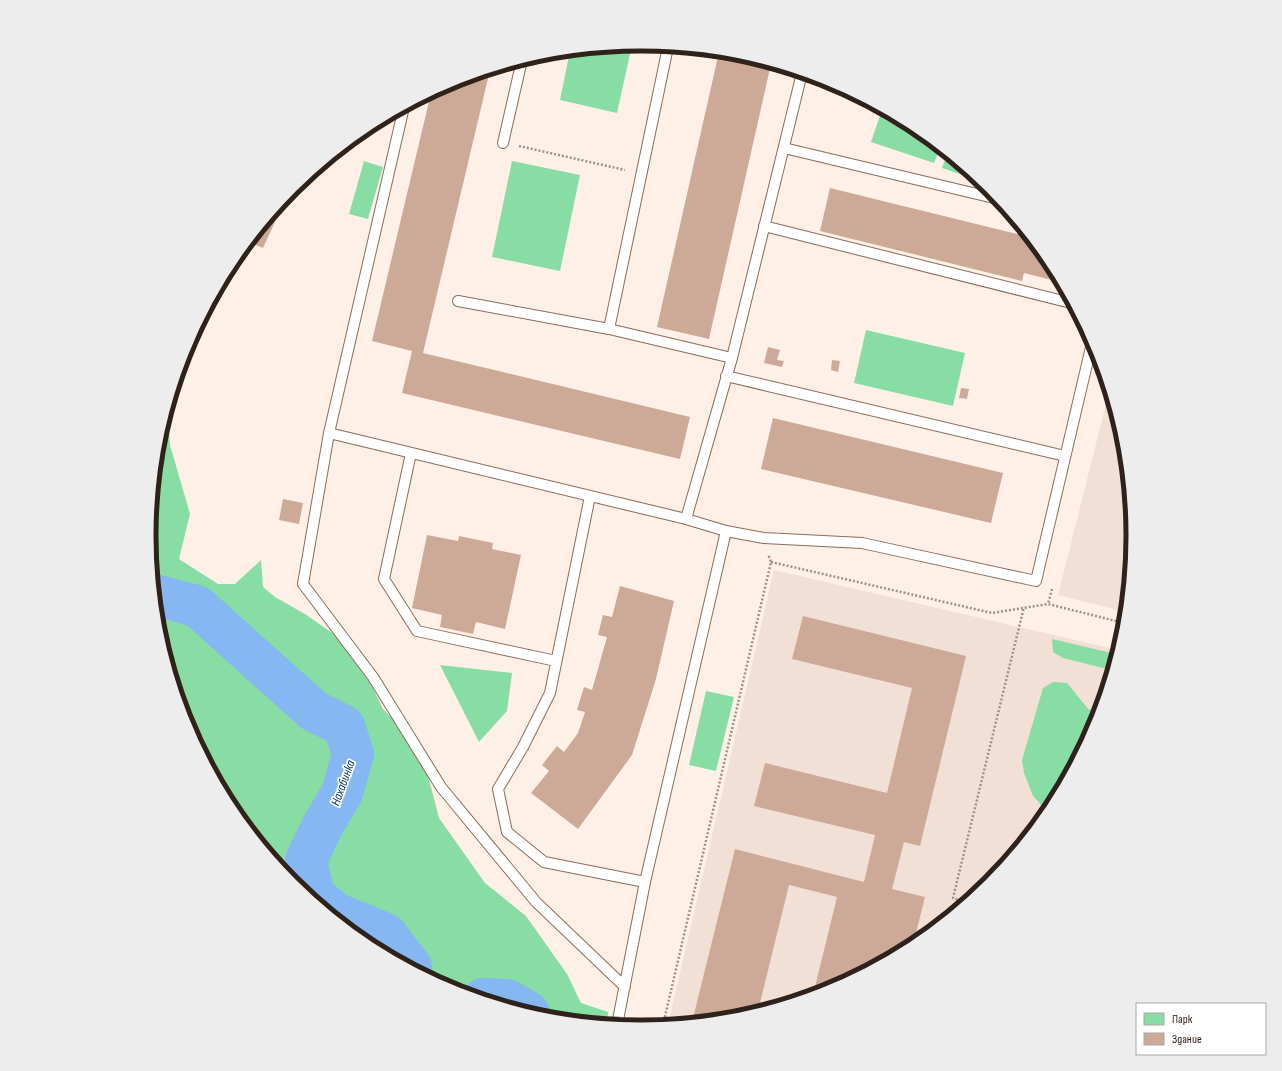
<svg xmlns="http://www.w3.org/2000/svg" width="1282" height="1071" viewBox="0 0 1282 1071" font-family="'Sofia Sans Condensed',sans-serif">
  <rect width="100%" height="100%" fill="#fff0e7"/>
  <path fill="#f2e0d6" d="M1109,392L1123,440L1132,536L1125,612L1058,595Z
    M774,570L1118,650L1095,724L1050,809L988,883L914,944L829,990L737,1018L668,1024Z"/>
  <path fill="#87dda3" d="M632,45L617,113L560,100L570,51Z
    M882,110L914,127L940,148L934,163L871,142Z
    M947,154L980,181L942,168Z
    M364,161L383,167L368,219L349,214Z
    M512,161L580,175L560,271L492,257Z
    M866,330L965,353L953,406L854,383Z
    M168,411L170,445L190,514L179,559L218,584H235L261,560L263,587L275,597L305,614L341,639L367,676L383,709L407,734L425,764L439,818L485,883L526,916L567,974L581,1003L608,1012L607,1024L545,1018L453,989L368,944L293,883L232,808L187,723L159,631L150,535L159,439Z
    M1052,639L1116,654L1111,670L1063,658L1053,652Z
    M440,665L512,673L507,711L479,742Z
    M1053,682L1067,683L1089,710L1100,706L1095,724L1047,811L1033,796L1024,773L1022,760L1043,688Z
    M706,691L734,697L716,771L689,765Z"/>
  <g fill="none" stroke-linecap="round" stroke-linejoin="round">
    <path stroke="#85b7f3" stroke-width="42" d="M155,595L197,606L314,711L344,726L353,754L342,793L324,823L306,860L314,896L337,914L386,934L411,967
      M483,999L507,1000L528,1012"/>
  </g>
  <path fill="#cdaa97" d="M719,52L737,53L771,64L709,339L657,327Z
    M490,70L423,353L690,417L680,459L402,393L412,351L372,341L431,93L453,81Z
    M830,188L1029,237L1050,263L1060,282L1024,273L1022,281L820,231Z
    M286,198L263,248L249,242Z
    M768,347L780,350L777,360L784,361L782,367L764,363Z
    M832,360L840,361L838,372L831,370Z
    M961,388L969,389L967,399L959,398Z
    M773,418L1003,473L991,523L761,469Z
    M283,499L303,503L299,524L279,520Z
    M1131,524L1132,536V539L1128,538Z
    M427,535L458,541L459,536L493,543L492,549L521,555L505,629L476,622L473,634L440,627L442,615L412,608Z
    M620,586L674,601L656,679L632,755L578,829L531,793L549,771L542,765L557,746L564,752L578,733L585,712L577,710L584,687L592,690L607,637L598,635L603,615L612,617Z
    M803,616L966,656L920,846L904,842L892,889L925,897L913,945L829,990L815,987L837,897L789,885L758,1011L737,1018L692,1022L735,849L864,882L875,835L754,806L765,763L887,793L912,688L792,659Z"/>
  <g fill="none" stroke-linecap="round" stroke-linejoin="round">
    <g stroke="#8b6c59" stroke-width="12">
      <path id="service" d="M668,47L609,329L732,358L802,73
        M404,107L329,433L686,519
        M503,143L522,60
        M784,148L998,199
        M764,226L1071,303
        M458,301L609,329
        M732,358L686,519L726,531L764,538L862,543L1036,581L1092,343
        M726,376L1065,456
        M329,433L303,584L373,677L441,787L536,902L625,987
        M411,453L384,579L417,631L556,661
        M590,496L550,693L523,747L498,789L507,832L544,862L645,882L617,1025
        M645,882L726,531"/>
    </g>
    <path stroke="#9f9188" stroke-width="2.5" stroke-dasharray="2 2" stroke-linecap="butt" d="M519,146L625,170
      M771,562L992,613L1048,604
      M1052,589L1048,604L1124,623
      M965,902L953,898L1024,607
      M663,1025L771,562L768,554"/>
    <use href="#service" stroke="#fff" stroke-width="10"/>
  </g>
  <g text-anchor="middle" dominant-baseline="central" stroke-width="3.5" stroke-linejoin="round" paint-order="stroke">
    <g font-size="13" font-style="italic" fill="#083564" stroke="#fff">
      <text transform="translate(343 783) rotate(-70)">Нахабинка</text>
    </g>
  </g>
  <path d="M0 0H1282V1071H0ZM640 51H642A484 484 0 0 1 1126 535V536A484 484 0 0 1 642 1020H640A484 484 0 0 1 156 536V535A484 484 0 0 1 640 51Z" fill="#eeeded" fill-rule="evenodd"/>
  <path fill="none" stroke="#2f221a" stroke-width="5" d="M640 51H642A484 484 0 0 1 1126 535V536A484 484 0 0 1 642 1020H640A484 484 0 0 1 156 536V535A484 484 0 0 1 640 51Z"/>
  <rect x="1136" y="1003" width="130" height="52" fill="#ffffff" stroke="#aca7a3"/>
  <rect x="1144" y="1013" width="20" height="12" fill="#87dda3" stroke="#aca7a3"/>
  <text x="1172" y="1023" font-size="12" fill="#2f221a">Парк</text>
  <rect x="1144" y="1033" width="20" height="12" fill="#cdaa97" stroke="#aca7a3"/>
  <text x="1172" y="1043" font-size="12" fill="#2f221a">Здание</text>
</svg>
